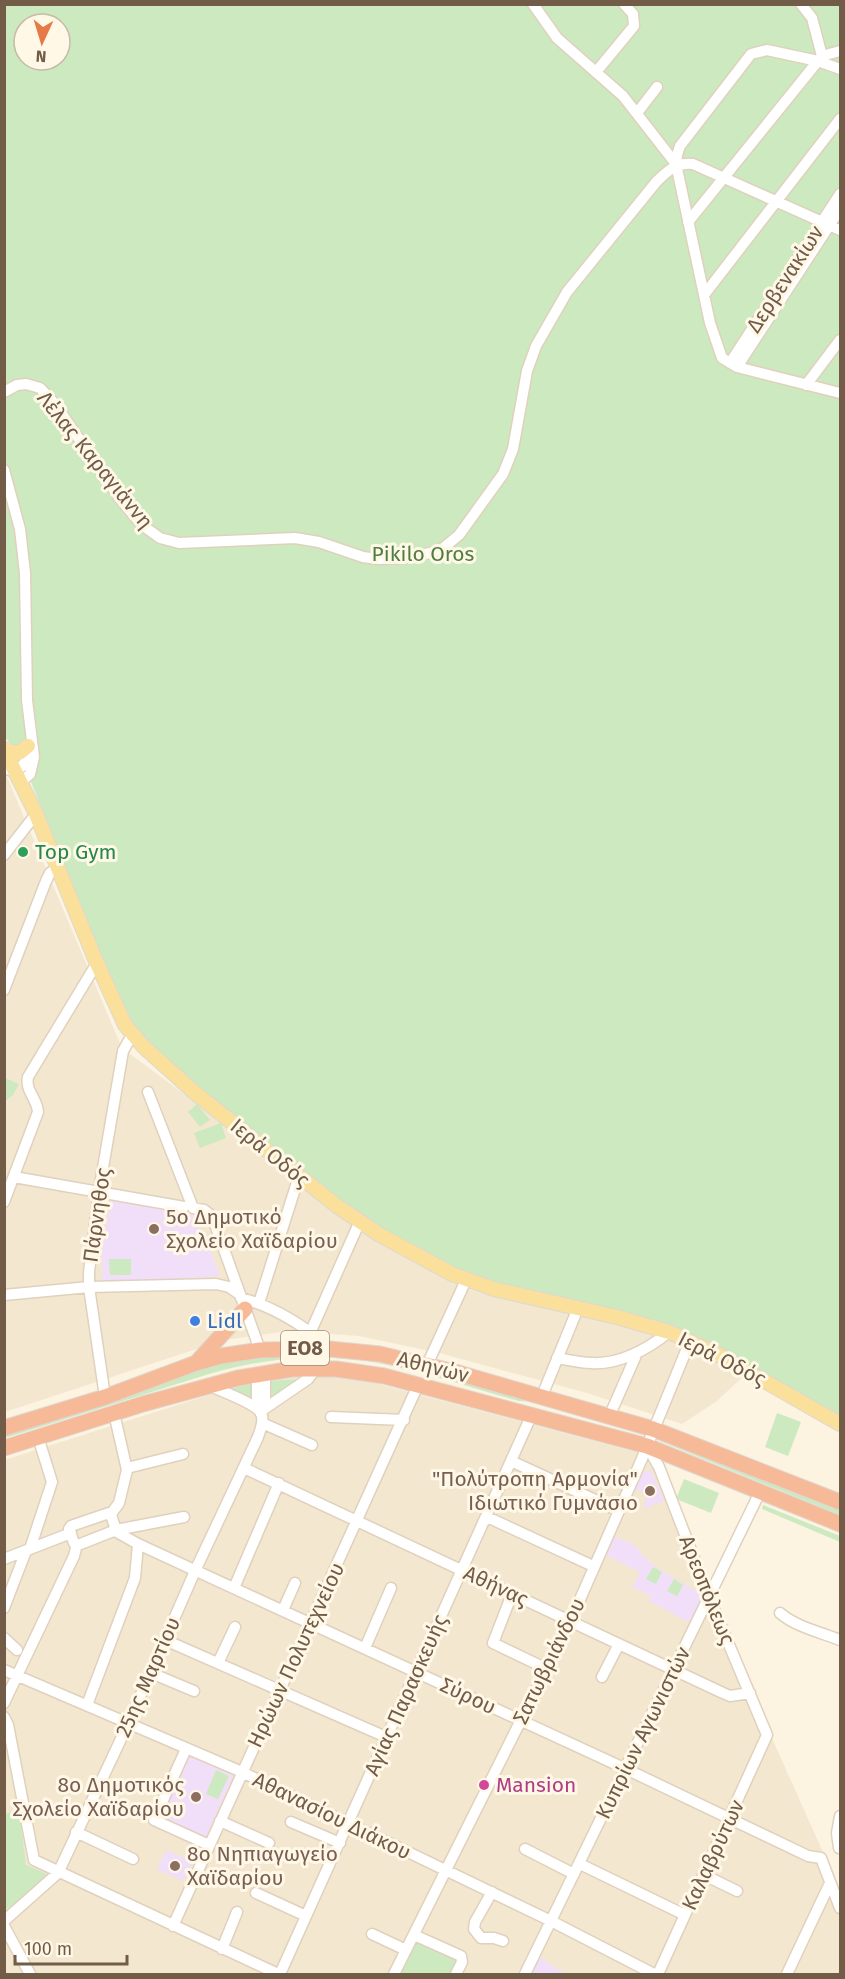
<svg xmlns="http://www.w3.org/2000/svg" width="845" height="1979" viewBox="0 0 845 1979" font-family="'Fira Sans',sans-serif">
  <rect width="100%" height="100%" fill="#fcf4e1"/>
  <path fill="#f3e7d0" d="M4,770L122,1048L399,1253L462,1287L487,1295L622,1325L677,1341L752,1368L717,1401L682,1424L587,1393L439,1353L359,1336L289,1331L224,1340L5,1412Z
    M304,1375L352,1377L651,1456L770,1734L827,1861L820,1864L840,1913V1974H5L4,1460L253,1381Z"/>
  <path fill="#f1def8" d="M112,1198L196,1214L220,1276L102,1283V1244Z
    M651,1470L664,1501L644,1509L646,1494L635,1489L638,1475Z
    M614,1536L636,1546L642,1555L657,1568L703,1595L690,1623L649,1601L651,1596L632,1587L640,1572L605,1555Z
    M187,1754L234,1774L205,1840L158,1819Z
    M166,1850L192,1861L190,1872L187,1871L183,1881L157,1870Z
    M540,1957L551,1965L566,1974H532Z"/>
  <path fill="#cce9c0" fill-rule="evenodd" d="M5,5H840V1424L690,1341L494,1289L380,1235L132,1035L31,782L14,749L5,737ZM24,24H60V60H24Z
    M5,1078L19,1084L13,1095L5,1101Z
    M197,1104L210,1120L200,1127L188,1112Z
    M221,1123L226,1138L200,1148L194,1133Z
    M109,1259H131V1275H110Z
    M292,1353L378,1359L540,1402L519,1401C466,1387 404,1364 350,1359C301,1354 255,1361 209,1374L5,1438V1431L243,1357Z
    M300,1379L272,1399L271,1381Z
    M253,1383L252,1401L227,1390Z
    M777,1413L801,1422L788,1456L765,1447Z
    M662,1438L840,1508V1515L660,1441Z
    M684,1479L719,1493L711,1513L676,1499Z
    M763,1505L840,1536V1542L762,1509Z
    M653,1567L662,1572L656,1584L646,1579Z
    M674,1579L683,1585L677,1596L667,1591Z
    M216,1770L229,1776L218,1799L206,1794Z
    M19,1808L26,1865L47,1874L15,1904L6,1909L4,1815Z
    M416,1939L459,1960L452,1974H400Z"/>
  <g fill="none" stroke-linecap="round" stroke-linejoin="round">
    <g stroke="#e0d1bd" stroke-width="13">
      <path id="minor" d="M533,4L557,38L623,96L676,164
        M801,4L812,18L822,56
        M840,69L818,61L767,50L751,54L680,146L677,155L676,164L710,323L722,358L737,367L840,393
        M596,72L634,26L633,14L624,4
        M637,113L657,87
        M688,222L822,56L840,51
        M704,295L840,119
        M730,363L840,194
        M737,367L840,209
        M806,385L840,340
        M4,392L17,385L26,384L40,388L55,404L121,500L142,525L160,538L179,543L295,538L319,542L363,557L377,559L405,558L430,553L442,549L459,535L503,474L513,449L527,371L536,346L567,292L657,181C669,170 676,162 693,164L840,230
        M4,470L20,529L25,573L27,700L34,757L30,774L21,782
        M4,768L13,771C24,768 28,760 28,749
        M4,855L36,814
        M4,990L46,881L50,873L58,867
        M148,1092L193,1208L204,1210L212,1216L260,1350
        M14,1177L184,1207
        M4,1202L38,1112C37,1098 25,1091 28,1077L97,963
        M4,1295L89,1287L216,1284L229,1287L239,1294
        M241,1298C274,1307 305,1326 330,1349
        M259,1303L299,1176
        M311,1331L360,1221
        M557,1358C568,1360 580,1363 591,1363C619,1365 648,1349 669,1332
        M427,1365L466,1280
        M257,1375V1405L261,1414L265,1405V1373
        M542,1396L578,1308
        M105,1397L89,1287V1272L99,1191L123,1051L132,1035
        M264,1409L308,1379L317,1367
        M331,1417L404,1420
        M609,1417L637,1353
        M262,1423L312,1445
        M647,1446L659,1467L709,1597L767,1735L658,1974
        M511,1461L619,1511
        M127,1468L183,1454
        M244,1468L723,1693L730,1696L750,1693
        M111,1514L119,1503L127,1470L114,1413
        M487,1517L593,1566
        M116,1530L111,1515L109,1513L71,1526L69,1529L74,1543L78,1545L116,1530L184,1517
        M115,1531L138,1544L626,1769L808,1856L821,1858
        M30,1549L52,1482L38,1437
        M4,1559L71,1533
        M234,1588L279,1483
        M512,1594L493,1643L545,1668
        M4,1608L26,1551
        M283,1610L295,1583
        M780,1613C796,1627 820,1632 840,1640
        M4,1638L17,1650
        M165,1640L386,1737
        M365,1648L391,1588
        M218,1663L235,1627
        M4,1670L242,1772L551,1921L654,1974
        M151,1673L194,1691
        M602,1677L619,1644
        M4,1703L74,1556L77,1544
        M87,1705L135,1578L138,1544
        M4,1717L8,1725L34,1860L278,1974
        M186,1749L154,1820L209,1845
        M220,1821L269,1843
        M291,1822L340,1843
        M76,1832L133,1859
        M839,1848L837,1833L840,1816
        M525,1849L574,1874
        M821,1858L840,1908
        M580,1864L685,1915
        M704,1875L737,1891
        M492,1892L475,1922L474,1929L481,1938H494L503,1941
        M256,1893L306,1916
        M4,1921L58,1873L128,1724L195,1571L258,1437C260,1430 265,1421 261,1413C255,1403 221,1391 210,1386
        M4,1926L30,1974
        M173,1926L418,1385
        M372,1934L406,1950
        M414,1935L461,1956L462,1962L456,1974
        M222,1949L237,1912
        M280,1974L532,1414
        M394,1974L570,1622L641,1461L690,1341
        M525,1974L760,1492
        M787,1974L830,1883"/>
    </g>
    <g stroke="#ddd8d3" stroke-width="16">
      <path id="major" d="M4,749L36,814L95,959L125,1025L144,1047L194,1092L337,1206L380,1235L452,1274L494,1289L617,1317L669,1332L717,1354L840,1424
        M6,751L19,753L28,746"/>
    </g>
    <g stroke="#ddd8d3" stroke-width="17">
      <path id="highway" d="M197,1362L245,1309
        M4,1428L105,1397L196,1363L221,1356L260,1350L330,1349L380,1354L455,1372L653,1429L840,1502
        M4,1448L143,1404L238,1378L292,1369H336L384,1376L647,1446L840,1524"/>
    </g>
    <use href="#minor" stroke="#fff" stroke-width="10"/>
    <use href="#major" stroke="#fae09a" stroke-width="14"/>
    <use href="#highway" stroke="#f6ba98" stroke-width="15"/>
  </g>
  <circle fill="#2e9e5b" stroke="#fff8e7" stroke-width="2" cx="23" cy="852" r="6"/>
  <g fill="#8d6e63" stroke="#fff8e7" stroke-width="2">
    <circle cx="154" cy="1229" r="6"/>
    <circle cx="650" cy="1491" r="6"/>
    <circle cx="196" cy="1797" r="6"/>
    <circle cx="175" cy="1866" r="6"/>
  </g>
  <circle fill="#3f7fe0" stroke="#fff8e7" stroke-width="2" cx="195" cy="1321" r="6"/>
  <circle fill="#d1479c" stroke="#fff8e7" stroke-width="2" cx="484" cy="1785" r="6"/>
  <g text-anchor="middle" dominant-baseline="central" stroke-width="6" stroke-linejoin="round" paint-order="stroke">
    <rect fill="#fff8e7" stroke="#9c8b78" stroke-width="1.5" x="281" y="1331" width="48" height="34" rx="4.5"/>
    <g font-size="20" font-weight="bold" fill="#725c48">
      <text x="305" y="1348">ΕΟ8</text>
    </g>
    <g font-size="21" fill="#725c48" stroke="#fff8e7">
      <text transform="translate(785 279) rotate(-57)">Δερβενακίων</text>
      <text transform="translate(95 460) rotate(51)">Λέλας Καραγιάννη</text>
      <text transform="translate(270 1153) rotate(39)">Ιερά Οδός</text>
      <text transform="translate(97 1215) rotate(-82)">Πάρνηθος</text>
      <text transform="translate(722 1359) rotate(27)">Ιερά Οδός</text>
      <text transform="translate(433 1367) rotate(14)">Αθηνών</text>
      <text transform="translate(496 1586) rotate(25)">Αθήνας</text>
      <text transform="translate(707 1590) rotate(68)">Αρεοπόλεως</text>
      <text transform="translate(296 1655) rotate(-65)">Ηρώων Πολυτεχνείου</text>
      <text transform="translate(549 1661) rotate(-64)">Σατωβριάνδου</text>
      <text transform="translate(148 1677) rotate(-66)">25ης Μαρτίου</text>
      <text transform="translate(406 1695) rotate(-66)">Αγίας Παρασκευής</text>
      <text transform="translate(468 1696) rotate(25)">Σύρου</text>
      <text transform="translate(643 1733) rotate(-64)">Κυπρίων Αγωνιστών</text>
      <text transform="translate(332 1816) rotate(26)">Αθανασίου Διάκου</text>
      <text transform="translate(713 1855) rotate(-65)">Καλαβρύτων</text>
    </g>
    <g font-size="21" fill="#4f7e43" stroke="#fff8e7">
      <text x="423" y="554">Pikilo Oros</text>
    </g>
    <g font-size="21" fill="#27864d" stroke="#fff8e7" text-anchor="start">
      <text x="35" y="852">Top Gym</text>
    </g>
    <g font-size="21" fill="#785e54" stroke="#fff8e7" text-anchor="start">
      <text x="166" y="1217">5ο Δημοτικό<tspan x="166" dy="24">Σχολείο Χαϊδαρίου</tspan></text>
      <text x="638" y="1479" text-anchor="end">"Πολύτροπη Αρμονία"<tspan x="638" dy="24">Ιδιωτικό Γυμνάσιο</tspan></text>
      <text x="184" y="1785" text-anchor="end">8ο Δημοτικός<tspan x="184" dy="24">Σχολείο Χαϊδαρίου</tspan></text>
      <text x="187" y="1854">8ο Νηπιαγωγείο<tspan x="187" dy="24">Χαϊδαρίου</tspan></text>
    </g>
    <g font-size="21" fill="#366cbe" stroke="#fff8e7" text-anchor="start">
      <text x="207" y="1321">Lidl</text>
    </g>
    <g font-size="21" fill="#b23c85" stroke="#fff8e7" text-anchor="start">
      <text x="496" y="1785">Mansion</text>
    </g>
  </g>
  <rect width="845" height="1979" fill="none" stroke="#725c48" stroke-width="12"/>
  <g transform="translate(42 42) rotate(184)"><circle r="28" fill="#fff8e7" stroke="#c7baa7" stroke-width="1.5"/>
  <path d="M0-4.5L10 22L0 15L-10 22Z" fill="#e57a47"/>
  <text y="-9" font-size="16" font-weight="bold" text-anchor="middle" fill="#725c48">N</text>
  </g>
  <path d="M15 1955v9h112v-9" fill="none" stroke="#725c48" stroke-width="3"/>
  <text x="24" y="1955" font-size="18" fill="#725c48" stroke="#fff8e7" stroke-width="4.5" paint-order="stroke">100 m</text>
</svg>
